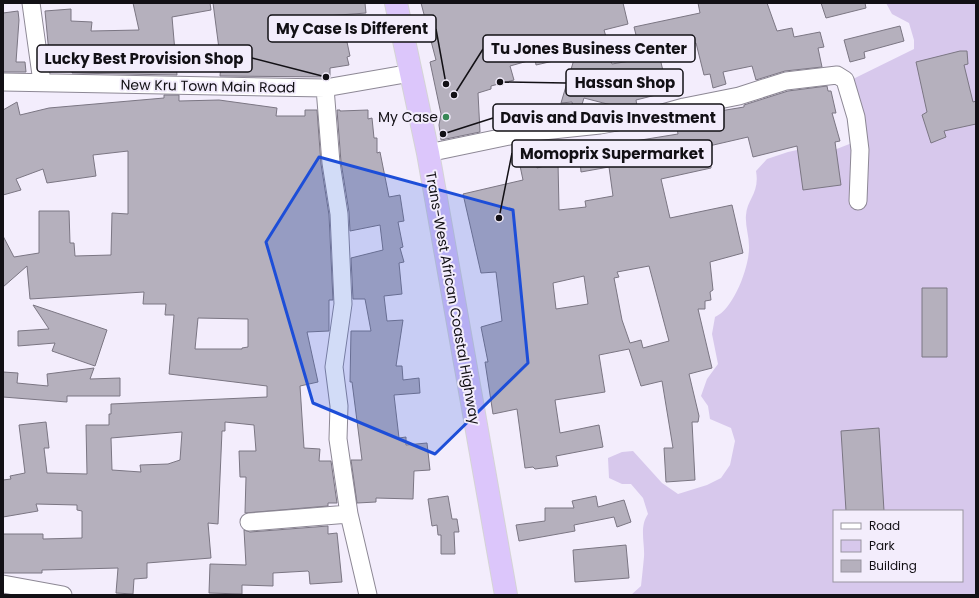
<svg xmlns="http://www.w3.org/2000/svg" width="979" height="598" viewBox="0 0 979 598" font-family="Poppins,sans-serif">
  <rect width="100%" height="100%" fill="#f3edfc"/>
  <path fill="#d7c8ec" fill-rule="evenodd" d="M886,3H976V595H631L641,586C642,577 643,567 644,557C645,543 639,527 648,514L643,498L631,484H622L609,478L608,458L622,452L633,451L662,483L678,494L707,485L721,478L730,465L735,441L731,428L710,419L708,406L701,396L707,379L718,364L712,334L715,317C734,309 750,265 749,246C749,236 745,225 746,215C747,199 760,193 756,171L767,159L788,152L815,146L834,150L852,143L853,79L914,49V40L909,23L892,14ZM834,511H962V581H834Z"/>
  <path fill="#b5b0bd" stroke="#7b7683" fill-rule="evenodd" d="M133,3H210L211,10L172,17L177,75L72,73L73,65L50,64L45,11L71,9V21L92,22L91,31L139,30Z
    M213,3H365L366,13L326,16L329,41L347,42L350,56L347,57L349,65L330,68V77L220,76L221,64Z
    M421,3H623L628,24L604,30L607,40L603,42L612,64L642,59L634,27L700,13L698,3H767L777,31L792,28L794,37L820,32L824,47L818,48L822,67L785,71L756,80L752,66L723,72L726,84L713,88L710,74L704,75L696,43L659,54L668,92L636,100L637,106L615,110V106L584,98L578,117L574,118L572,102L561,103L575,56L536,65L535,59L510,66L514,80L491,86V89L478,93L480,132L441,140L439,125L441,114L430,62L436,60Z
    M821,3H865L866,8L826,18Z
    M18,11L19,20L16,62H25L26,72H3V13Z
    M900,26L904,41L864,52L865,58L850,62L844,40Z
    M960,51H967L968,64L964,65L973,102L976,101V124L944,131L946,137L931,143L922,115L927,112L916,62Z
    M827,86L828,91H831L836,113H832L840,141L835,142L841,185L803,190L797,146L753,157L748,137L709,146L711,168L661,179L670,218L732,205L743,253L710,262L713,290L710,292L711,300L705,301V309H698L712,368L689,374L699,416L698,422H692L695,480L666,482L664,448H673L662,381L641,386L629,349L599,355L605,392L555,400L560,433L599,425L603,447L556,456L558,466L535,469L533,467L525,468L517,409L493,414L485,362H488L481,327L502,321L496,272L481,273L463,194L523,180L519,161L535,158L537,168L558,162L559,210L586,207L585,201L613,196L609,167L581,172L579,150L678,134L676,122L683,119L709,118L708,113L744,107V105L788,91ZM649,266L669,341L643,348L641,340L630,343L622,320L614,278L619,277L617,272ZM584,276L588,304L556,309L553,283Z
    M164,95H179V101L219,100L277,108L276,116H305V110H317L321,164L329,215L333,300H329V331L307,332L318,382L300,386L304,448L320,449L319,461H331L337,503H328V506L245,513L246,477H240L239,451H256L254,425L225,422V431H222L218,524L208,523L211,558L147,563V578L134,579L133,594L116,593L118,568L42,570V573H3V534H43V539L82,538V511L77,510V505L36,504L38,511L3,517V480L11,479L10,476L25,473L19,425L46,422L49,448H44L47,473L87,474L86,425H109V414H111V404L267,397V386L169,374L174,315H165L166,304H143L144,292L30,299L27,266L3,287V236L14,257L39,253V211H69L70,243H74L75,256L111,255L112,213L128,214V151L93,155L96,176L47,183L43,169L16,179L21,190L3,195V110L17,102L20,115L49,108L164,98ZM198,318L248,319V347L242,348V349H195ZM182,432L180,460L168,464L140,465L141,472L112,470L111,438Z
    M337,110H340V111L368,110V119L372,118L374,138H377V153L380,152L389,197L400,195L404,221L398,222L403,247L400,248L404,262L399,263L402,294L384,296L387,321L403,320L396,366H402L403,380L419,378L420,393L394,395L399,438L406,437V445L427,443L430,470L414,471L413,499L376,498V502L357,503L351,460H362L352,382H350L351,331H371L365,299H353L351,258L383,250L380,225L350,231L349,212L341,162Z
    M922,288H947V357H922Z
    M33,305L107,330L95,366L52,351L55,343L18,346V331L49,329Z
    M94,368L90,379L120,378V396H67V402L3,397V372L18,373L17,383L48,386L47,374Z
    M879,428L884,511H846L841,431Z
    M448,496L452,519H457L459,532H454L455,554H441V535H438L437,525L432,526L428,499Z
    M596,496L598,507L624,500L631,522L617,527L614,517L574,525L575,531L519,541L516,525L545,521V508H574L572,501Z
    M328,526V534L337,533L342,582L310,584L309,572L308,571L273,573V586L242,585V594L209,593L210,564L246,565L244,530L250,532Z
    M626,545L629,578L575,582L573,550Z"/>
  <g fill="none" stroke-linecap="round" stroke-linejoin="round">
    <g stroke="#8d8895" stroke-width="19">
      <path id="minor" d="M31,3L42,82
        M3,82L325,88L411,73
        M325,88L331,163L339,214L343,304L334,367L339,406L338,439L349,514L368,595
        M428,153L524,133L600,125L652,116L684,107L739,96L786,81L837,75L845,80L856,117L860,150L858,201
        M249,522L349,514
        M3,584L63,595"/>
    </g>
    <g stroke="#d4d4d5" stroke-width="24">
      <path id="trunk" d="M396,3L428,153L506,595"/>
    </g>
    <use href="#minor" stroke="#fff" stroke-width="17"/>
    <use href="#trunk" stroke="#dcc6fb" stroke-width="22"/>
  </g>
  <path fill="#1d4ed8" fill-opacity="0.2" stroke="#1d4ed8" stroke-width="3" stroke-linejoin="round" d="M319,157L513,210L528,363L435,454L313,403L266,242Z"/>
  <circle fill="#398857" stroke="#f3edfc" stroke-width="1.5" cx="446" cy="117" r="4"/>
  <g text-anchor="middle" dominant-baseline="central" stroke-width="4" stroke-linejoin="round" paint-order="stroke">
    <g font-size="14" fill="#121015" stroke="#f3edfc">
      <text transform="translate(208 86) rotate(1)">New Kru Town Main Road</text>
      <text transform="translate(453 298) rotate(80)">Trans-West African Coastal Highway</text>
    </g>
    <g font-size="14" fill="#121015" stroke="#f3edfc" text-anchor="end">
      <text x="438" y="117">My Case</text>
    </g>
  </g>
  <path fill="none" stroke="#121015" stroke-width="1.5" d="M446 84L436 29M454 95L483 49M326 77L252 58M500 82L566 83M443 134L493 118M499 218L512 153"/>
  <g fill="#121015" stroke="#f3edfc" stroke-width="1.5">
    <circle cx="446" cy="84" r="4"/>
    <circle cx="454" cy="95" r="4"/>
    <circle cx="326" cy="77" r="4"/>
    <circle cx="500" cy="82" r="4"/>
    <circle cx="443" cy="134" r="4"/>
    <circle cx="499" cy="218" r="4"/>
  </g>
  <g fill="#f3edfc" stroke="#121015" stroke-width="1.5">
    <rect x="268" y="15" width="168" height="27" rx="4"/>
    <rect x="483" y="35" width="212" height="27" rx="4"/>
    <rect x="37" y="45" width="215" height="27" rx="4"/>
    <rect x="566" y="69" width="117" height="27" rx="4"/>
    <rect x="493" y="104" width="231" height="27" rx="4"/>
    <rect x="512" y="140" width="200" height="27" rx="4"/>
  </g>
  <g font-size="15" text-anchor="middle" font-weight="bold" fill="#121015">
    <text x="352" y="34">My Case Is Different</text>
    <text x="589" y="54">Tu Jones Business Center</text>
    <text x="144" y="64">Lucky Best Provision Shop</text>
    <text x="625" y="88">Hassan Shop</text>
    <text x="608" y="123">Davis and Davis Investment</text>
    <text x="612" y="159">Momoprix Supermarket</text>
  </g>
  <rect width="979" height="598" fill="none" stroke="#121015" stroke-width="8"/>
  <rect x="833" y="510" width="130" height="72" fill="#f3edfc" stroke="#9995a0"/>
  <rect x="841" y="523" width="20" height="6" fill="#ffffff" stroke="#9995a0"/>
  <text x="869" y="530" font-size="12" fill="#121015">Road</text>
  <rect x="841" y="540" width="20" height="12" fill="#d7c8ec" stroke="#9995a0"/>
  <text x="869" y="550" font-size="12" fill="#121015">Park</text>
  <rect x="841" y="560" width="20" height="12" fill="#b5b0bd" stroke="#9995a0"/>
  <text x="869" y="570" font-size="12" fill="#121015">Building</text>
</svg>
